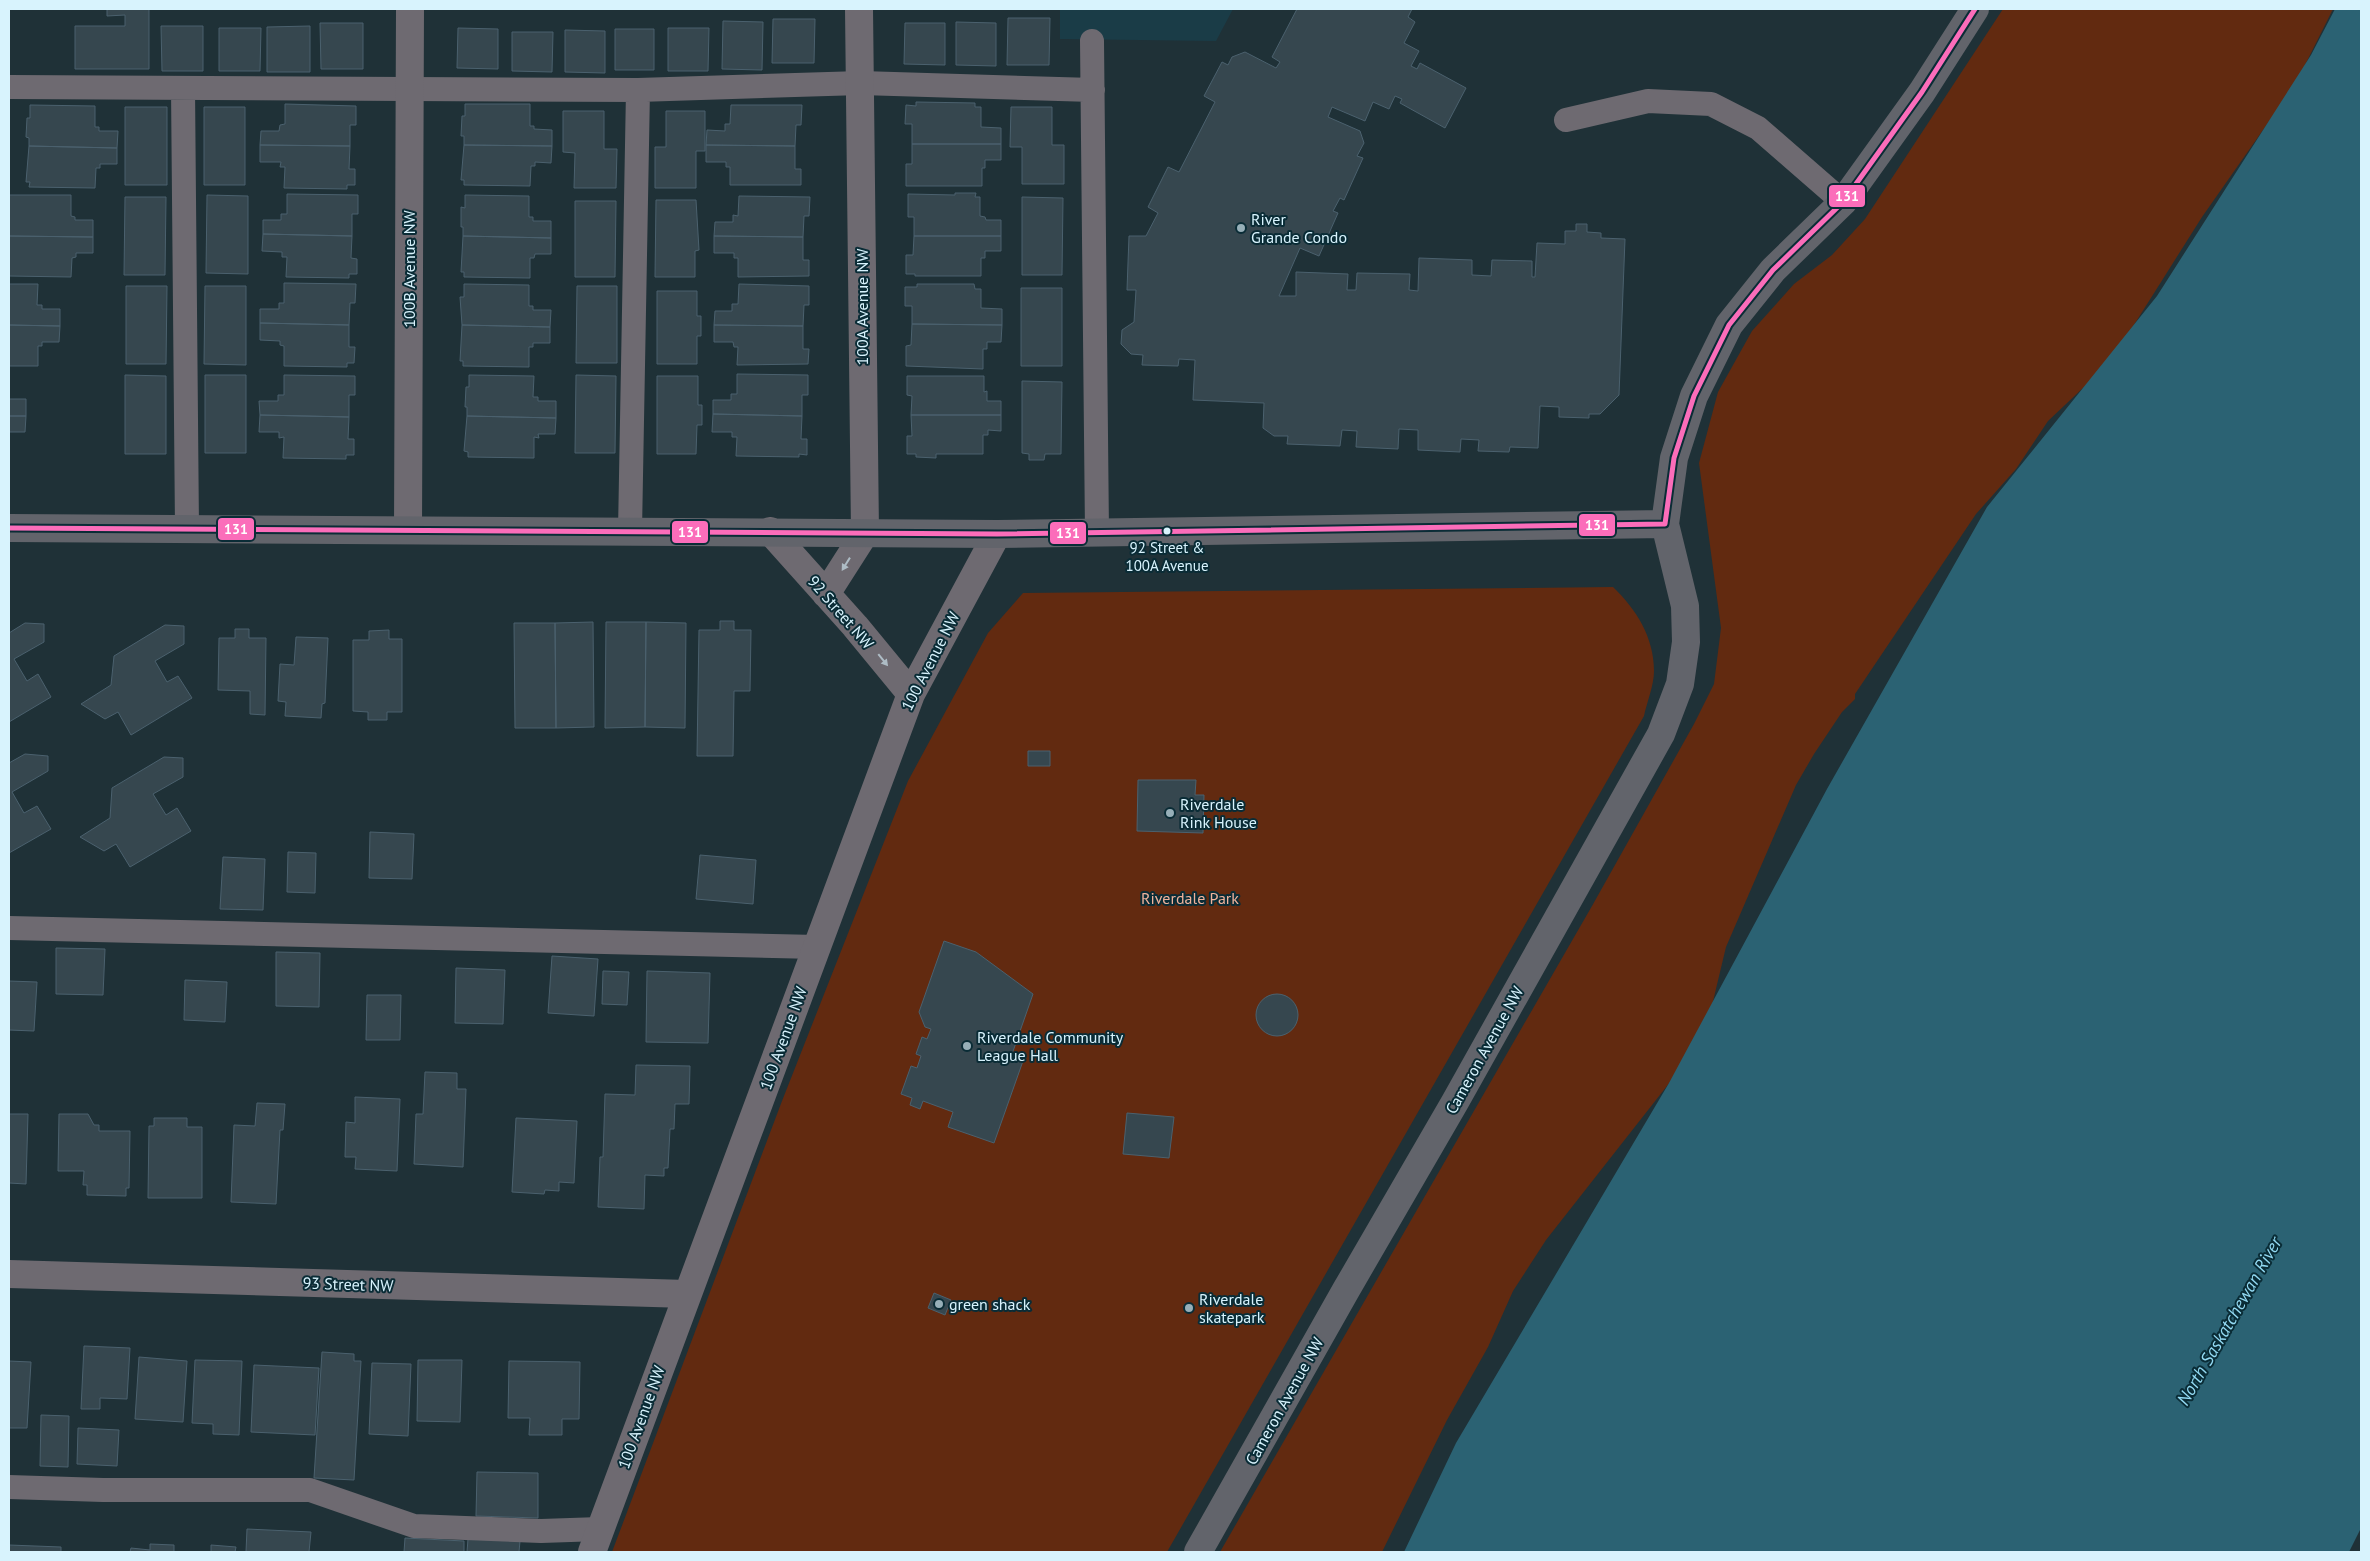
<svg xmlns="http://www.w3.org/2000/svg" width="2370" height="1561" viewBox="0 0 2370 1561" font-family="'PT Sans',sans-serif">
  <rect width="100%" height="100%" fill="#1f3137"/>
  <path fill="#1a3c47" d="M1060,9H1233L1216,41L1060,39Z"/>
  <path fill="#622a10" d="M2003,9H2333L2304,67L2277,110L2202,217L2132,328L2101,371L2048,421L2016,469L1976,514L1855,694V699L1842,712L1814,754L1796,785L1726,947L1709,1018L1674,1077L1546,1240L1513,1291L1488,1347L1447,1420L1382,1552H1220L1592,906L1694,724L1714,684L1721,628L1699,463L1718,392L1752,331L1794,284L1832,255L1865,219Z
    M1613,587C1636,609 1654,637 1654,671C1654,685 1647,702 1644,716L1167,1552H612L782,1101L908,781L988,633L1023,593Z"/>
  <path fill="#2b6273" d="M2335,9H2361V1528L2349,1552H1404L1456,1443L1669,1083L1827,789L1987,507L2157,296L2311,55Z"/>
  <path fill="#36474f" stroke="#4b616e" d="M107,9H149V69H75V26H125V15L107,16Z
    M1297,9H1412L1408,17L1415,22L1404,43L1419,51L1411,66L1417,69L1420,63L1466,88L1445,128L1400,103L1402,99L1395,96L1389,109L1373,102L1365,121L1332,107L1328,117L1360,131L1364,143L1357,156L1363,158L1344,200L1340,198L1333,211L1338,213L1319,256L1300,248L1279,296H1296V272L1348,274L1347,290H1356L1357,273L1410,274L1409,290L1418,291L1419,258L1472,260V275L1491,276L1492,260L1532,261V277H1535L1537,243L1565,244V231H1576V224H1587V232L1601,233V238L1625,239L1619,395L1600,414H1589V418L1559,417V407L1540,406L1538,448L1510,447L1509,452L1478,451L1479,440L1461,439L1460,452L1418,450V430L1399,429L1398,449L1356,447L1357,431L1342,430L1340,446L1287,444L1288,436H1274L1263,428L1264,403L1193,400L1195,360L1179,359L1178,366L1142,365L1143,355L1131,354L1121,344L1122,330L1134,322L1136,290H1127L1129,236H1146L1158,213L1148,207L1168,167L1179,172L1215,102L1204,96L1222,62L1228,65L1232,57L1245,52L1276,68L1280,62L1272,57Z
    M1008,18H1050L1049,65H1007Z
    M773,19H815L814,63H772Z
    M723,21L763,22L762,70L722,69Z
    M956,22L996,23V66L956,65Z
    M320,23H363V69H321Z
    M905,23H945V65L904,64Z
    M161,26H203V71H162Z
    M310,26V72H267V27Z
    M219,28H261L260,71H219Z
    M458,28L498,29V69L457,68Z
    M668,28H709L708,71H668Z
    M615,29H654V70H615Z
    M565,30L605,31V73L565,72Z
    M512,32H553L552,72L512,71Z
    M916,102L975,103V107H981V127L1001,128V144H912V124H905L906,105L916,106Z
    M285,104L356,106V125H350V146L260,145L261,131H279L280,125L285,124Z
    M465,104H530V126H534V129L552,130V146L464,145V136H461L462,116H465Z
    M30,105L95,106V127H99V131H118L117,148L29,146V138L26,137L27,118H30Z
    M731,105H802L801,125H796L795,146L706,145L707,130L725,131V124H730Z
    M125,107H167V185H125Z
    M204,107H245V185H204Z
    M1011,107H1052V145H1064V184H1022V147H1010Z
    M563,111H604V149H617L616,188H574L575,153L563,152Z
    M666,111H705V151H696V188H655V147H666Z
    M912,144H1001V160H985V168H982V186H906V164H912Z
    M260,145L350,146L349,169H355V185H347V189L284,188L285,167H280L281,162H260Z
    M464,145L552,146L551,163L535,162V166H531L530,186L464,185V180H461Z
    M706,145L795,146V169H801V185H730V167H726V162H706Z
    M29,146L117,148V164H100V168H96L95,188L29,187L30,182H26Z
    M955,193H976L975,197H980V216L985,217L986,220H1001V236H914V217H908V194L955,195Z
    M287,194L358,195V214H352V236L263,234V220H281V214H287Z
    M9,195H71V216L75,217V220H93V237L9,236Z
    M207,195L248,196V274L206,273Z
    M465,195L529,196V217H533V221H551V238L463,236V227H461V207L465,208Z
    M739,196L810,197L809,216H804L803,237L714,236L715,222H733V215L738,216Z
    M125,197H166L165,275H124Z
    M1022,197L1063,198L1062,275H1022Z
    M656,200H696L699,250L695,251V277H655Z
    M575,201H616L615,277H575Z
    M263,234L352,236L351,258L357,259V274H349V278L286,277L287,257H282V252L262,251Z
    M9,236L93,237V253H76V257L72,258L71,277L9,276Z
    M463,236L551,238V254H535L534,258H530V278L464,277V272H461Z
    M714,236L803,237V260H809V276L738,277V258H734V253H714Z
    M914,236H1001V251H985V258H981V276H915V274H906V255H913Z
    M284,283L356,284L355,303H350L349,325L260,323V309H279V303H284Z
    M9,284H38L37,305H42V309H60V326L9,325Z
    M464,284L529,285V306H533V310H551L550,327L462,325L460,297H464Z
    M739,284L809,286V305H804L803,326L714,325L715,311H732V304H738Z
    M917,284H974L975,289H981V308L1002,309V325L912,324V306H905V287H917Z
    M126,286H167L166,364H126Z
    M205,286H246V365L204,364Z
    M577,286H617V363H576Z
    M1021,288H1062V366H1021Z
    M657,291H697V316H701V336H697V364H657Z
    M260,323L349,325V347H355L354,363H347V367L284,366V346L280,345V341L260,340Z
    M912,324L1002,325L1001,342H987V349H983V369L906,366V346L911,345Z
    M9,325L60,326L59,342H42V346H38V366H9Z
    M462,325L550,327V343H533V347H529V367L463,366V361H460Z
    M714,325L803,326V349H809L808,364L737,365L738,347H734L733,342H714Z
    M737,374L808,375V395H802V416L713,414V400H731V394H737Z
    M125,375L166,376V454H125Z
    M205,375H246V453H205Z
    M284,375L355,376V395H349V417L260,415L259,401H278V395H284Z
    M469,375L534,376L533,397H538V401H556V418L467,416V407H465L466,387H469Z
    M576,375L616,376L615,453H575Z
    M657,376H698V405H702V425H697L696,454H657Z
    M907,376H984V392L987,391V401H1001V415H911L912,396L907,395Z
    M1022,381L1062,382L1061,454H1045L1044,460H1029V454L1022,453Z
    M9,399H26V416H9Z
    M713,414L802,416L801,439H807V455L799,454V457L736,456L737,437H732V432H712Z
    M260,415L349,417L348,439H354V455H346V459L283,458L284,437L279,438V432H259Z
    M911,415H1001V431L988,430V435H983V454H936V458L916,457V454H907V436H912Z
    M9,416H26L25,432H9Z
    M467,416L556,418L555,434H538L539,438L534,437V458L468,457V452L464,451Z
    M720,621H734V630H751L750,691H734L733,756H697L699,630H720Z
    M593,622L594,727L556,728L555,623Z
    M606,622H646L645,727L605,728Z
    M646,622L686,623L685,728L645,727Z
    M25,623L44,624V642L14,659L27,681L38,674L51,697L9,722V633Z
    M514,623H555L556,728H515Z
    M165,625L184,626V644L155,661L167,682L178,676L192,698L131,735L118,712L105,719L81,704L111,685L114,656Z
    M235,629H249V638H266L265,715L250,714V691L218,690L219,638H235Z
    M389,630V639H402V712H387V720H368V712L353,711V640H369V631Z
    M296,637L328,638L325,703L322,704L321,718L285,716L286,702L278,701L280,664L294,665Z
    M1028,751H1050V766H1028Z
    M25,754L48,756V771L12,792L24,813L37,806L51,829L9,853V763Z
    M164,757L183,758V777L153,794L166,815L177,808L191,831L130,867L116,844L104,851L80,837L110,818L112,788Z
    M1138,780H1196L1195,795H1204L1203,833L1137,831Z
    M370,832L414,834L412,879L369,878Z
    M288,852L316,853L315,893L287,892Z
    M700,855L756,860L753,904L696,899Z
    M223,857L265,859L263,910L220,909Z
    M944,941L976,952L1033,994L1011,1057L1023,1061L994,1143L948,1127L953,1112L923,1101L920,1109L910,1105L912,1098L901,1094L911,1066L917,1068L921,1056L916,1054L922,1037L927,1039L931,1029L925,1027L919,1012Z
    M56,948L105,949L103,995L56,994Z
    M276,952L320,953L319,1007L276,1006Z
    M552,956L598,959L594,1016L548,1013Z
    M456,968L505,970L503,1024L455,1023Z
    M603,971L629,972L627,1005L602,1004Z
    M647,971L710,973L708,1043L646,1042Z
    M185,980L227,982L225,1022L184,1020Z
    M9,981L37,982L34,1031L9,1030Z
    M1256 1015a21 21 0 1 1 42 0a21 21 0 1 1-42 0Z
    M367,995H401L400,1040H366Z
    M636,1065L690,1066L689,1104H675L674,1129H670L668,1168H664V1176L645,1175L644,1209L598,1207L600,1157H603L605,1094L635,1095Z
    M425,1072L457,1073V1089H466L463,1167L414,1164L416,1114H423Z
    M355,1097L400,1099L397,1171L355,1169L356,1157H345L346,1122L355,1123Z
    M257,1103L285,1104L283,1130H280L276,1204L231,1202L234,1125L255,1126Z
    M1127,1113L1174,1117L1169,1158L1123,1154Z
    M9,1114H28L26,1184L9,1183Z
    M59,1114H88L94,1125H99V1131H130L129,1188H126V1196L87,1195V1185H83L84,1171H58Z
    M154,1118H187V1127H202V1198H148L149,1126H154Z
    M516,1118L577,1121L574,1183L559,1182V1191L545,1190L544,1194L512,1192Z
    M934,1293L951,1300L945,1315L928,1308Z
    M84,1346L130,1348L127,1399L100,1398V1409H81Z
    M322,1352L354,1354V1361H361L354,1480L314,1478Z
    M139,1357L187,1361L183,1422L135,1419Z
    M195,1360L242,1361L239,1435L213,1434V1424L192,1423Z
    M418,1360H462L460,1422L417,1421Z
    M9,1361L31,1362L27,1428H9Z
    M509,1361L580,1362L579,1419H562V1435H529L530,1418H508Z
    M372,1363L411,1364L408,1436L369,1434Z
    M254,1365L319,1368L315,1435L251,1432Z
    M41,1415L69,1416L68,1467L40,1466Z
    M78,1428L119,1430L117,1466L77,1464Z
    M477,1472L538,1473V1518L476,1516Z
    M247,1529L311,1532L309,1552H246Z
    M405,1538L464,1541V1552H404Z
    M468,1539L520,1541L519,1552H467Z
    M150,1544L174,1545V1552H130L131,1548L150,1550Z
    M9,1545L61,1547V1552H9Z
    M211,1545L236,1547L235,1552H211Z"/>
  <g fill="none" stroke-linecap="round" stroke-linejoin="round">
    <path stroke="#6e6a71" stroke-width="24" d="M1092,41L1097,533
      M9,87L638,90L861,83L1093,90
      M183,88L187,529
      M1566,120L1648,101L1711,104L1758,128L1843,202
      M630,531L638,90
      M9,928L817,947
      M9,1487L103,1490H310L414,1526L541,1531L600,1529"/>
    <path stroke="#6e6a71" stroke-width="28" d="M408,530L410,9
      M770,531L855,626L911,694
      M826,594L865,533L859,9
      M9,1274L687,1294
      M592,1552L911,694L997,534"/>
    <path stroke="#62646b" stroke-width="28" d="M9,528L997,534L1665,524
      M1198,1552L1346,1290L1455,1102L1661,734L1680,684L1686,642L1685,606L1665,524L1674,458L1694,396L1729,325L1773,270L1843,202L1922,92L1975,9"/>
    <g stroke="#0a2c36" stroke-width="9">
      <path id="bus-1" d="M9,528L997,534L1665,524L1674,458L1694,396L1729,325L1773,270L1843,202L1922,92L1975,9"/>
    </g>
    <use href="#bus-1" stroke="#fb6dba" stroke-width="5"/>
  </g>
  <defs><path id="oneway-solid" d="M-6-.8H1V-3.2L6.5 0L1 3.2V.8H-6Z" transform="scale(1.25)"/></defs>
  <g fill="#aebcc5">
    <use href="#oneway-solid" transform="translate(846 564) rotate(122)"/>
    <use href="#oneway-solid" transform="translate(883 660) rotate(51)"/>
  </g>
  <g fill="#97afb8" stroke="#0a2c36" stroke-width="2">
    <circle cx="1241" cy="228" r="5"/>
    <circle cx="1170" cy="813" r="5"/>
    <circle cx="967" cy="1046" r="5"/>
    <circle cx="939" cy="1304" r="5"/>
    <circle cx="1189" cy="1308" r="5"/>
  </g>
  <circle fill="#d8f3fd" stroke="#0a2c36" stroke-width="2" cx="1167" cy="531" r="4.5"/>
  <g text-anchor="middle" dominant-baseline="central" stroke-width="4" stroke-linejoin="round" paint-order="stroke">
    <g font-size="15" fill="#d8f3fd" stroke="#0a2c36">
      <text x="1167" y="547">92 Street &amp;<tspan x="1167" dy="18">100A Avenue</tspan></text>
    </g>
    <g font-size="16" fill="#d8f3fd" stroke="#0a2c36" text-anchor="start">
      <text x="1251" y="219">River<tspan x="1251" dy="18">Grande Condo</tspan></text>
      <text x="1180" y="804">Riverdale<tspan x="1180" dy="18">Rink House</tspan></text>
      <text x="977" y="1037">Riverdale Community<tspan x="977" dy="18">League Hall</tspan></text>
      <text x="1199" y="1299">Riverdale<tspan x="1199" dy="18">skatepark</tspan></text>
      <text x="949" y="1304">green shack</text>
    </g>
    <g font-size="16" fill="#d8f3fd" stroke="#0a2c36">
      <text transform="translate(409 269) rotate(-90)">100B Avenue NW</text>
      <text transform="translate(862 307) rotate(-90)">100A Avenue NW</text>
      <text transform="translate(841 612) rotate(49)">92 Street NW</text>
      <text transform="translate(930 661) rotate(-63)">100 Avenue NW</text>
      <text transform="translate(783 1038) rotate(-70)">100 Avenue NW</text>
      <text transform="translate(1484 1050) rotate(-61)">Cameron Avenue NW</text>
      <text transform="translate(348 1284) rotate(2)">93 Street NW</text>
      <text transform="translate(1284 1401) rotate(-61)">Cameron Avenue NW</text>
      <text transform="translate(641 1417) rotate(-70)">100 Avenue NW</text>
    </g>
    <g font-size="16" fill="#f0b39c" stroke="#0a2c36">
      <text x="1190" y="898">Riverdale Park</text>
    </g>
    <g font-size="18" font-style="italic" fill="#92d9f2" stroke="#0a2c36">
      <text transform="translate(2229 1321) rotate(-60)">North Saskatchewan River</text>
    </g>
  </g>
  <g stroke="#0a2c36" stroke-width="2">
    <rect x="1828" y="184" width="38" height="24" rx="5" fill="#fb6dba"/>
    <rect x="1578" y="513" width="38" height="24" rx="5" fill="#fb6dba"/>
    <rect x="217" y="517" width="38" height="24" rx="5" fill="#fb6dba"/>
    <rect x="671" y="520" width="38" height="24" rx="5" fill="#fb6dba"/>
    <rect x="1049" y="521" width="38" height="24" rx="5" fill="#fb6dba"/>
  </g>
  <g font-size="14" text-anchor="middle" font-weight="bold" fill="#fff">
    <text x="1847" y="201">131</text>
    <text x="1597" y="530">131</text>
    <text x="236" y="534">131</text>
    <text x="690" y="537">131</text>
    <text x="1068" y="538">131</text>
  </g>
  <rect width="2370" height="1561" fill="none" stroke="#d8f3fd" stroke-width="20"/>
</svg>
